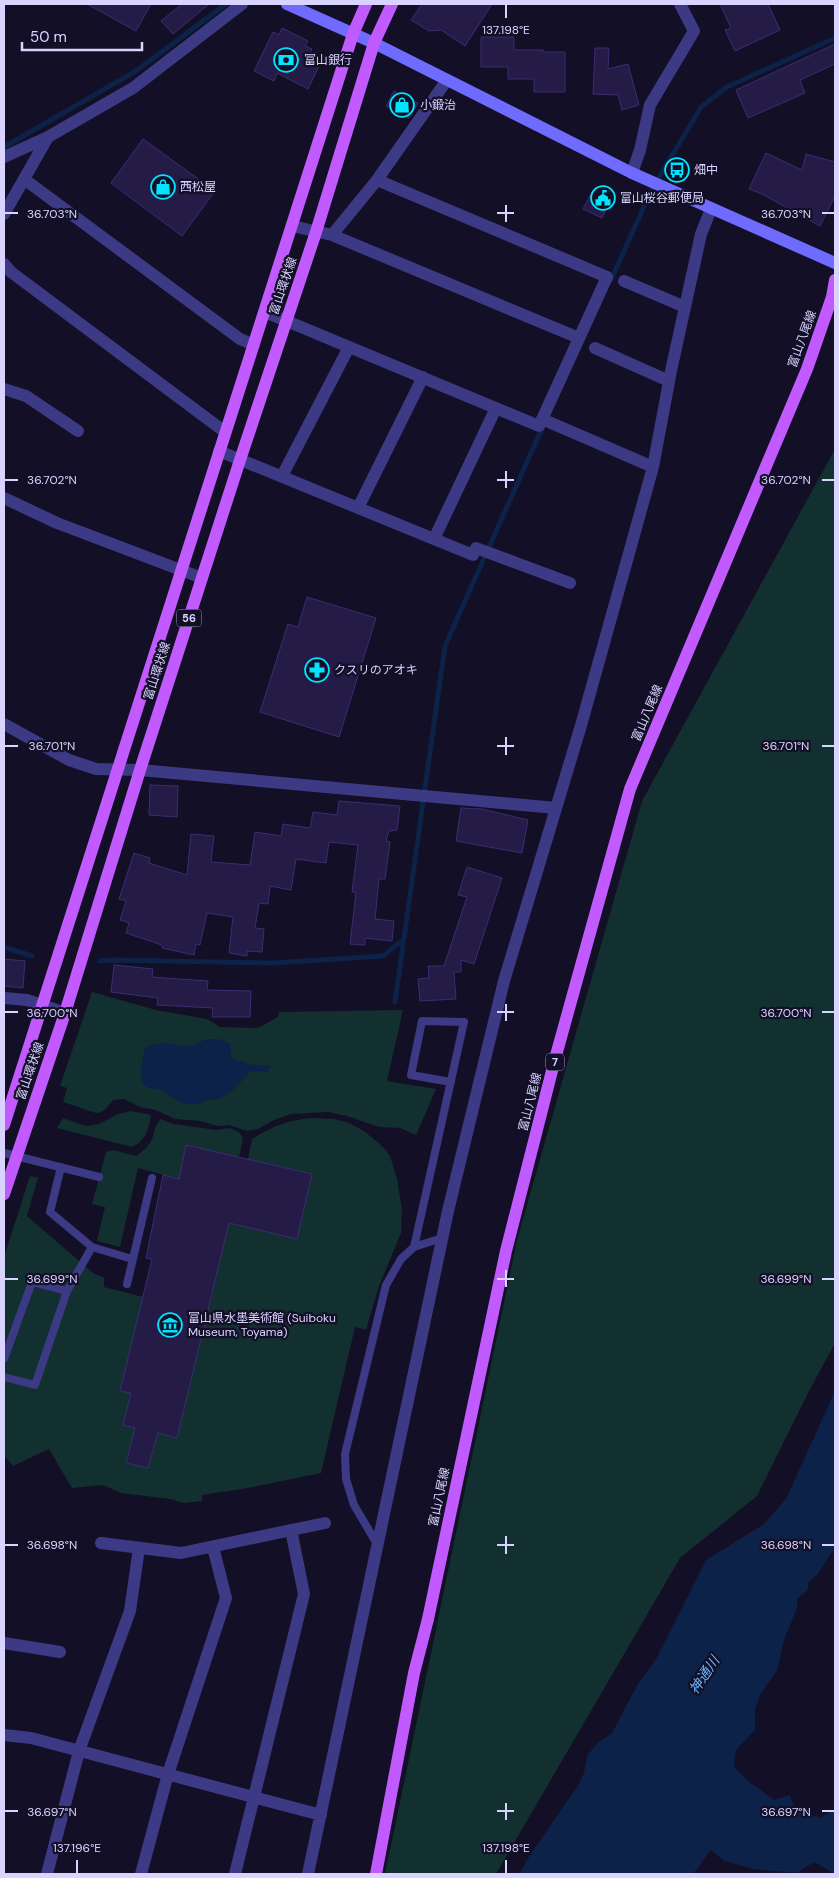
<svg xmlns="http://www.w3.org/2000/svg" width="839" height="1878" viewBox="0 0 839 1878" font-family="'DM Sans','Noto Sans JP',sans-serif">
  <rect width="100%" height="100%" fill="#130f26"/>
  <path fill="#12302f" d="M835,449V1343L808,1393L757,1496L680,1558L496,1874H385L517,1240L642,801Z
    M92,992L156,1010L207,1019L220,1027L258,1028L278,1017L279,1012L403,1010L387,1081L436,1089L416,1135L400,1128L379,1127L347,1116L328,1112L291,1114L274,1120L258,1129L247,1131L229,1125L218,1126L200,1121L175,1119L156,1110L140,1107L124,1099L113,1100C108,1106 104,1113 96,1113L63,1102L67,1088L60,1086Z
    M131,1111L151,1115C149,1129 145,1142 132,1147L57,1128L63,1118L86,1126L99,1124L118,1114Z
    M310,1118L334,1119L349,1123L364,1131L383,1147L390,1156L397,1179L402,1209L401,1233L379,1286L366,1330L355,1327L321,1473L248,1488L202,1495V1501L184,1503L170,1499L121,1493L103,1485L72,1488L49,1449L13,1466L4,1455V1257L30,1176L38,1178L27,1216L93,1273L104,1278V1287L143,1297L131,1393L123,1425L149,1431L146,1439L133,1436L126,1463L148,1468L158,1433L177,1438L229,1223L297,1239L312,1174L248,1159L252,1139C270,1127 290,1120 310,1118Z
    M161,1119L173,1124L217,1130L230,1128L240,1133L243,1138L239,1157L186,1145L179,1179L138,1168L120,1247L97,1241L105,1207L92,1204L106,1152L113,1150L136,1156C142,1152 147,1148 151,1141C155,1134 154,1124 161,1119Z"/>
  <path fill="#0c2248" d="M206,1039C216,1039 223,1038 231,1045V1053L233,1059L249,1064L271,1066L267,1072L251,1071L233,1090L218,1100H207L201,1103L187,1104L179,1102L162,1090L149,1088L143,1085C138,1069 143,1063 145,1048C170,1034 180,1055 206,1039Z
    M835,1391V1548L817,1575L808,1583V1590L797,1599V1608L784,1640L777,1671L761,1693L755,1709V1730L736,1750L734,1766L747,1780L774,1800L790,1795L795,1809L820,1818L835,1809V1872L833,1873L814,1862L797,1873L754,1869L724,1861L711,1850L693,1874H519L530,1855L577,1787L584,1773L587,1756L597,1743L612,1733L639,1682L656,1659L706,1560L764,1524L786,1499Z"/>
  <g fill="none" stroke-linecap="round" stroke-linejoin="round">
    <path stroke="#0c2248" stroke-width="5" d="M4,147L136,71L226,4
      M611,280L651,191L701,107L727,87L835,38
      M4,947L32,956
      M100,961L114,960L273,963L383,956L403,940
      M395,1002L445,646L543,426"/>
  </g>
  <path fill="#241b47" stroke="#3b2d73" d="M87,4H151L136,31Z
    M182,4H209L173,34L161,21Z
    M422,4H492L465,46L441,30L429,31L411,20Z
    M720,4H768L780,30L735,51L725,30L731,28Z
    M282,28L308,41L305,46L312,49L309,55L315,58L313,63L319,66L308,89L277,73L274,81L254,71L273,32L279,35Z
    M481,37H514V50H543V52H565V92H534V79H508V67H481Z
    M835,44V64L800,80L805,93L748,118L736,90Z
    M595,48H609L608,69L628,64L639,105L622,110L618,95L593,94Z
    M394,91L418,103L409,118L386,106Z
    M143,139L215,191L182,236L111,183Z
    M766,153L802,170L806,154L835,162V196L820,226L762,194L749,189Z
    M593,190L611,199L602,218L583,209Z
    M307,597L376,618L339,737L260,712L288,624L298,627Z
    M150,785L178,786L177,817L149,815Z
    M339,801L400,806L397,830L389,831L386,841L390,842L385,879H379L375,919L394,921L392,941L365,938V945L350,944L356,892H352L358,845L329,842L326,863L296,859L291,890L270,886L268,904L259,903L255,928L264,929L262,952L247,951V956L229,953L233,917L207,913L200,945L196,944L194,955L162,948V945L126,933L129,923L120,920L126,901L119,899L134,853L150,858L149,863L187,875L191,834L214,836L211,862L250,865L255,832L281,836L283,824L310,828L313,812L337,815Z
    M461,808L482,809L528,820L522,853L456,841Z
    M467,867L502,878L474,964L461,960V972H454L456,999L420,1001L418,979L429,978L428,966H444L467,897L458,895Z
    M4,959L25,961L23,988L4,986Z
    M114,965L153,969L152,977L208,981L207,990L251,991L250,1017H212L213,1008L157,1005L158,998L111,992Z
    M186,1145L312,1174L297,1239L229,1223L177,1438L158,1433L148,1468L126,1463L135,1428L123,1425L131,1393L120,1391L152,1259L146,1258L163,1175L179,1179Z"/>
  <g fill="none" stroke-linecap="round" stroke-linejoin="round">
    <path stroke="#3d3a85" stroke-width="8" d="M4,1153L99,1177
      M92,1247L132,1259
      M414,1247C430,1172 447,1097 464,1022L422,1021L411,1075L451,1082
      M127,1284L152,1178
      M4,1359L32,1282L67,1291
      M4,1377L35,1385L67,1291L92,1247L50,1212L61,1167
      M377,1544L354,1505L346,1479L345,1454L386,1285L401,1259L414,1247L442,1238"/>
    <path stroke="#3d3a85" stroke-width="12" d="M4,157L48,137L133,88L242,4
      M632,173L640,150L650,105L694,31L680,4
      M24,179L240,339L254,345
      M4,214L48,137
      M292,226L332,235L579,338
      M332,235L377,180L447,80
      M4,264L11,272L225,432
      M624,281L685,307
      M265,312L539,426L607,277L377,180
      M595,348L669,381
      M4,389L26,396L78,431
      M542,419L653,467
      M219,451L473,555L476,548L570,583
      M282,476L349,347
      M4,498L57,523L202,578
      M358,508L423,377
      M434,539L496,408
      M4,724L69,760L96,769L140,770L556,808
      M4,998L27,1000L65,1013
      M101,1543L181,1553L325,1523
      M4,1643L60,1652
      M4,1735L31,1738L321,1815
      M47,1874L79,1751L130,1611L139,1548
      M141,1874L168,1774L226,1598L213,1547
      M235,1874L304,1594L291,1530
      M308,1874L448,1211L504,981L582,722L653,467L671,371L701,234L711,209"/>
    <path stroke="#6f6bff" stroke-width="12" d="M287,4L374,43L632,173L835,263"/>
    <path stroke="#c25bff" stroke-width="12" d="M4,1125C119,761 238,398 353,34L366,4
      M4,1194L65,1013L140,770L240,460L316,232L374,43L392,4
      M376,1874L414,1673L428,1619L506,1251L555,1059L630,789L807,369L832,297L835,280"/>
  </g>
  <path fill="none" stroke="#d9d4ff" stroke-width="2" d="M506,5V18M506,205V222M5,213H18M497,213H514M822,213H834M506,471V488M5,480H18M497,480H514M822,480H834M506,737V755M5,746H18M497,746H514M822,746H834M506,1004V1021M5,1012H18M497,1012H514M822,1012H834M506,1270V1287M5,1279H18M497,1279H514M822,1279H834M506,1536V1554M5,1545H18M497,1545H514M822,1545H834M506,1803V1820M5,1811H18M497,1811H514M822,1811H834M77,1860V1873M506,1860V1873"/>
  <defs>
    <g id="bank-ring" transform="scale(1.25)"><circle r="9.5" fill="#130f26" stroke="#00e5ff" stroke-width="1.5"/><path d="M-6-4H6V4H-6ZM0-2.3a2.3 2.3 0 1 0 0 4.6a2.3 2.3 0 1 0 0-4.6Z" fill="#00e5ff"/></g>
    <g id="shop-ring" transform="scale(1.25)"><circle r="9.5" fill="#130f26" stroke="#00e5ff" stroke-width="1.5"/><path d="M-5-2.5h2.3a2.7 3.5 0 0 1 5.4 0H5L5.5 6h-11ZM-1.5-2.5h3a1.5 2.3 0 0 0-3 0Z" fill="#00e5ff"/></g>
    <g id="bus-ring" transform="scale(1.25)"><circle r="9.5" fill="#130f26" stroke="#00e5ff" stroke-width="1.5"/><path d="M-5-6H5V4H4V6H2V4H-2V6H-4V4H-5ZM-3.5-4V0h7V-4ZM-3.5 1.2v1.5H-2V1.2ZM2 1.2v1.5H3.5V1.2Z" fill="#00e5ff"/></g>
    <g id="civic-ring" transform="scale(1.25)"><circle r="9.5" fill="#130f26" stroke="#00e5ff" stroke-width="1.5"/><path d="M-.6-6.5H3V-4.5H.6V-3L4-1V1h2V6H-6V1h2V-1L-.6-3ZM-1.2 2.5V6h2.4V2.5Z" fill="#00e5ff"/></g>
    <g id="pharmacy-ring" transform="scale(1.25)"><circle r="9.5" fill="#130f26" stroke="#00e5ff" stroke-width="1.5"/><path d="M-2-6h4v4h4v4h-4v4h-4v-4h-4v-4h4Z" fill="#00e5ff"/></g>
    <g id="museum-ring" transform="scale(1.25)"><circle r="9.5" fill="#130f26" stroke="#00e5ff" stroke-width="1.5"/><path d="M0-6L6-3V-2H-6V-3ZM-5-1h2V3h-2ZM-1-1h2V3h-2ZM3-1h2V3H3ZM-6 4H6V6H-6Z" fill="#00e5ff"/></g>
  </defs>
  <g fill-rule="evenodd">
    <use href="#bank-ring" x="286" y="60"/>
    <use href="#shop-ring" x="402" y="105"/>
    <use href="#bus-ring" x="677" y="170"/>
    <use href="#shop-ring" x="163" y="187"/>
    <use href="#civic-ring" x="603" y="198"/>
    <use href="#pharmacy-ring" x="317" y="670"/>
    <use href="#museum-ring" x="170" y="1325"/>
  </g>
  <g text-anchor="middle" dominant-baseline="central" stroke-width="4.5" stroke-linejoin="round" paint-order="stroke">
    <g fill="#130f26" stroke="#9e99be" stroke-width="1">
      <rect x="176.5" y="609.5" width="25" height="17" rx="4"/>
      <rect x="546" y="1053.5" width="18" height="17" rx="4"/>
    </g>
    <g font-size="11" font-weight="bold" fill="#d9d4ff">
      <text x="189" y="618">56</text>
      <text x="555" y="1062">7</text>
    </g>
    <g font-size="12" fill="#d9d4ff" stroke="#130f26" text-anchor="start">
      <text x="304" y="60">富山銀行</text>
      <text x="420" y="105">小鍛治</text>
      <text x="694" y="170">畑中</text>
      <text x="180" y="187">西松屋</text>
      <text x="620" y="198">富山桜谷郵便局</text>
      <text x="334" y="670">クスリのアオキ</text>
      <text x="188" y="1318">富山県水墨美術館 (Suiboku<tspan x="188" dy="14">Museum, Toyama)</tspan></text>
    </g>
    <g font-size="12" fill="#d9d4ff" stroke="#130f26">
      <text transform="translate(283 286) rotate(-71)">富山環状線</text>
      <text transform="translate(802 339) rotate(-70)">富山八尾線</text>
      <text transform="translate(157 671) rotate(-72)">富山環状線</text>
      <text transform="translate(647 713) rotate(-67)">富山八尾線</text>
      <text transform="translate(30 1071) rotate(-71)">富山環状線</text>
      <text transform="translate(530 1102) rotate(-76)">富山八尾線</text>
      <text transform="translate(439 1497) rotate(-78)">富山八尾線</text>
    </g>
    <g font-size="14" font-style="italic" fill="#62b6ff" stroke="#130f26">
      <text transform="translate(704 1675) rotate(-56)">神通川</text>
    </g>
  </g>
  <g font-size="12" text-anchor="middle" fill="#d9d4ff" stroke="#130f26" stroke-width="4.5" stroke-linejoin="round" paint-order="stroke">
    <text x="506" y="34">137.198°E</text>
    <text x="52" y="218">36.703°N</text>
    <text x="786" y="218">36.703°N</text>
    <text x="52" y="484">36.702°N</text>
    <text x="786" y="484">36.702°N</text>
    <text x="52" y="750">36.701°N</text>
    <text x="786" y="750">36.701°N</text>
    <text x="52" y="1017">36.700°N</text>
    <text x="786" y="1017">36.700°N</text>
    <text x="52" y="1283">36.699°N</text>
    <text x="786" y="1283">36.699°N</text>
    <text x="52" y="1549">36.698°N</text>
    <text x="786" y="1549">36.698°N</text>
    <text x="52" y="1816">36.697°N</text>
    <text x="786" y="1816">36.697°N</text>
    <text x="77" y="1852">137.196°E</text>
    <text x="506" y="1852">137.198°E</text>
  </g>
  <rect width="839" height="1878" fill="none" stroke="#d9d4ff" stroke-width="10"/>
  <path d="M22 42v8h120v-8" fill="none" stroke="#d9d4ff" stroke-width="2.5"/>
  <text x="30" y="42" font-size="15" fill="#d9d4ff" stroke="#130f26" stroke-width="4" paint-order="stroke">50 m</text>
</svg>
